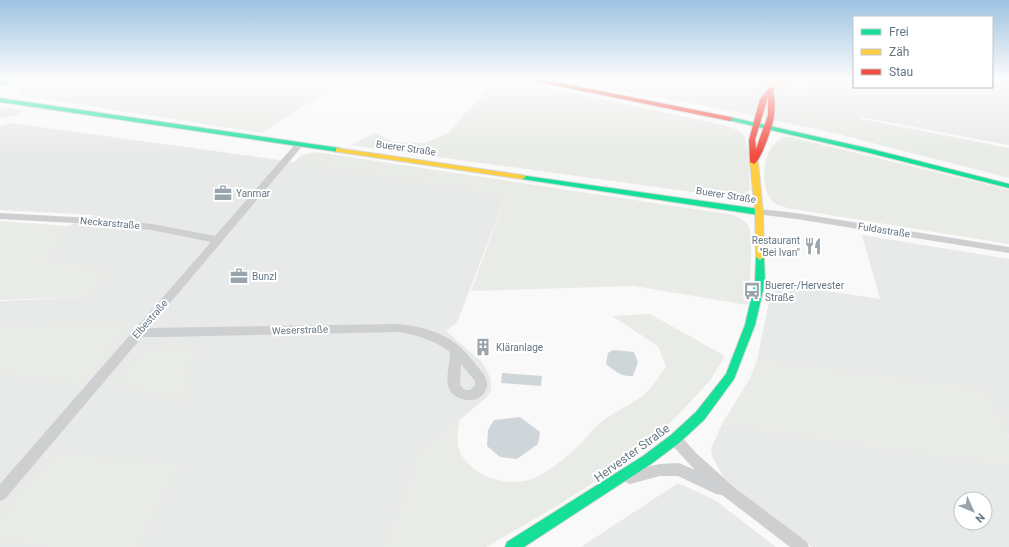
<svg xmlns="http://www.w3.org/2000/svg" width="1009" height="547" viewBox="0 0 1009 547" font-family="Roboto,sans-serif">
  <rect width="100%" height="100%" fill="#f9f9f9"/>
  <path fill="#e8e9e9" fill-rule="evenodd" d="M567,79H854V87H992V79H1009V145L861,117L840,134L718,108Z
    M11,123L279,160L506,195L457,323L446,331L482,362L491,379V390L487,397L421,452L385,547H0V301L86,297L109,269L45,263L67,226L95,215L0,210V126Z
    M862,235L1009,259V437L985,390L757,360L773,283L880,299Z
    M722,424L1009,465V547H812L739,492L724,478L712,456L711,449ZM961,499H985V523H961Z
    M678,483L715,500L776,547H581Z"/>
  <path fill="#e8ebe6" d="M33,79H347L262,133L17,95L28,80Z
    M483,79H509L723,125C729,127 738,129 743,134C750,142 749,178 750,190L739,196L707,194L351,145L375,133L393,142L425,143L448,133L468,110L496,82Z
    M552,79H634L659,84L668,79H759L749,103L718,108Z
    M798,79H807L805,80L811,109L1009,148V178L787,121C773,106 781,86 798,79Z
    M0,107L24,110L16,115L0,119Z
    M780,137H790L1009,190V244L787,208C783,206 776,205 773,202C759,187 762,148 781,139Z
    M316,152L734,215C740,218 745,221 749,227C754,238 749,289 748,305L634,286L471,291L506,195L293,163L302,155Z
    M0,221L67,226L45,263L110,269L86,297L0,300Z
    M650,314L725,356L709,382L675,418L623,464L550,510L486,547H385L421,452L460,420C455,442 456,454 474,469C489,481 514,485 532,479C546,474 564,459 575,449C584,441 591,431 600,423C614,411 632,405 646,393C653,386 660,375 666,366L658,346L612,316Z
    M135,320L81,386L0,373V326Z
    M195,345L184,401L114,386L145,350Z
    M757,360L985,390L1009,437V465L722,424L750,378Z
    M56,453L181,464L138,547H45L0,539V515Z"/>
  <path fill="#ced6d9" d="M613,350L634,352L638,362L633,376C621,377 615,371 606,364L608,353Z
    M502,373L542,376L541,386L501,383Z
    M520,417L540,432L538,444L517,459L500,457L487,446L488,430L494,420Z"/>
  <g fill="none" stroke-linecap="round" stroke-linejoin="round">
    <g stroke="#d5d6d7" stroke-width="2">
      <path id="fast" d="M9,79H18L0,85V81Z
        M0,98L339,148L343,150L339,152L0,102Z
        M730,117L871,149L1009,184V188L870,153L728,120L727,119Z
        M519,175L759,209L763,212L759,215L522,179L518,177Z
        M760,254L764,257L765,282L755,325L734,379L704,420L679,443L651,464L524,547H505L507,542L643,456L671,435L696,412L726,374L745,325L755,282L756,257Z"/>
    </g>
    <g stroke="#d5d6d7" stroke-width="2">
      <path id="slow" d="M780,79H787L773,90H769V88Z
        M336,148L522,175L526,177L522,179L339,152H336Z
        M751,160H757L758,162L763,212L764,257L760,260L756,257L755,212L750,162Z"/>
    </g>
    <g stroke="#d5d6d7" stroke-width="2">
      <path id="jam" d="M530,79H541L730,117L733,119L730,121L533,81Z
        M771,87L774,89L773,91C775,96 775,109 774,116C773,125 761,161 754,164L750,162L749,140L760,99L769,88ZM768,97V115L756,149L755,140Z"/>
    </g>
    <path fill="#cecfd0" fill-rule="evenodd" d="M297,142H300L304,144L149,328L398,324C420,326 444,332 460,347C466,352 471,359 476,365C482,372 488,377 487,386C484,406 453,404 448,386C446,376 450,362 450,352C434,340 418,335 398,332L163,337H142L5,499L0,501V484L211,242L152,230L92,224L0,219V213L92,218L152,224L215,236ZM461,364L475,381V385L470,390H465L460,385Z
      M759,209L796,213L1009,247V253L796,219L756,214L755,212L756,210Z
      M675,433L680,435L696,453L735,488L807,542L809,547H790L722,495L716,494L678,476H660L630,484L625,482L623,477L625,472L660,464L679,463L695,470L670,443L669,439L670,435Z"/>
    <use href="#fast" fill="#16e098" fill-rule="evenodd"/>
    <use href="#slow" fill="#ffcf43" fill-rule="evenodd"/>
    <use href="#jam" fill="#f24e42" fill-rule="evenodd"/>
  </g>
  <linearGradient id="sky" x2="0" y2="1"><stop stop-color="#9dc2e2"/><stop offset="0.51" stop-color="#fcfcfc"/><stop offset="1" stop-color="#fcfcfc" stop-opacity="0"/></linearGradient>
  <rect width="1009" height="155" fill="url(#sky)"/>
  <defs>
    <g id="office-bare" transform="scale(1.38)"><path d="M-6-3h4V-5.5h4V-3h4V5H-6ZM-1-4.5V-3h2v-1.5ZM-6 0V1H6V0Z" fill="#99a4ac" stroke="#fff" stroke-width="2.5" paint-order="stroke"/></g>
    <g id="restaurant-bare" transform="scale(1.38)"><path d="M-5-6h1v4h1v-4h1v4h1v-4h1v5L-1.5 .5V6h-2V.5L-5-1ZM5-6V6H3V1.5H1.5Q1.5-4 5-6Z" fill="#99a4ac" stroke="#fff" stroke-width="2.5" paint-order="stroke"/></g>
    <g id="bus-bare" transform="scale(1.38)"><path d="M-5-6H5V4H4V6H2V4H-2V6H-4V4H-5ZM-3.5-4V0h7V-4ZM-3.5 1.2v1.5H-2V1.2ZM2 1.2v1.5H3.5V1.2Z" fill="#99a4ac" stroke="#fff" stroke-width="2.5" paint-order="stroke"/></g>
    <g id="building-bare" transform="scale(1.38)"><path d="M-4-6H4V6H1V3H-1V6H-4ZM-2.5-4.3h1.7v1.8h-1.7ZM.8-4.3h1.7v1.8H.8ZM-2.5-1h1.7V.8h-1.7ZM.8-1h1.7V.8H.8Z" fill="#99a4ac" stroke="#fff" stroke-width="2.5" paint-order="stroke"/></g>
  </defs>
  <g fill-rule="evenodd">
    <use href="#office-bare" x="223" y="193"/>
    <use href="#restaurant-bare" x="813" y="246"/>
    <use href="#office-bare" x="239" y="276"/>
    <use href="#bus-bare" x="752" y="291"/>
    <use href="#building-bare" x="483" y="347"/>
  </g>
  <g text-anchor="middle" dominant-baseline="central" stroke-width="4" stroke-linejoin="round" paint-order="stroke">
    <g font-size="10" fill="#657683" stroke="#fff">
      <text transform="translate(406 148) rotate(8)">Buerer Straße</text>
      <text transform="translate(726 195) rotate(9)">Buerer Straße</text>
      <text transform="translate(110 223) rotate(5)">Neckarstraße</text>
      <text transform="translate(884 230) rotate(9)">Fuldastraße</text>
      <text transform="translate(150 319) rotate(-49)">Elbestraße</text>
      <text transform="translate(300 330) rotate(-2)">Weserstraße</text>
    </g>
    <g font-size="10" fill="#657683" stroke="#fff" text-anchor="start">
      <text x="236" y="193">Yanmar</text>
      <text x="800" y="240" text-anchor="end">Restaurant<tspan x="800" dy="12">"Bei Ivan"</tspan></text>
      <text x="252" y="276">Bunzl</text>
      <text x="765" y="285">Buerer-/Hervester<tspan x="765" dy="12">Straße</tspan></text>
      <text x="496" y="347">Kläranlage</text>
    </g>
    <g font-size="12" fill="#657683" stroke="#fff">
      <text transform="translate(632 453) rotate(-36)">Hervester Straße</text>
    </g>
  </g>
  <rect x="853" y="16" width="140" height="72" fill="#ffffff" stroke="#c1c8cd"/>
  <rect x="861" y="29" width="20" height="6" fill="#16e098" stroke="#c1c8cd"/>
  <text x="889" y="36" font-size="12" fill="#657683">Frei</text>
  <rect x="861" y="49" width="20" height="6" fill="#ffcf43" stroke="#c1c8cd"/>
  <text x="889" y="56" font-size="12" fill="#657683">Zäh</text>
  <rect x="861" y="69" width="20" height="6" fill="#f24e42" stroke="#c1c8cd"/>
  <text x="889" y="76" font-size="12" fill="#657683">Stau</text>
  <g transform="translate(973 511) rotate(134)"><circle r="19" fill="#ffffff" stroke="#c1c8cd"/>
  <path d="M0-3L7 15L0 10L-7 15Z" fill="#99a4ac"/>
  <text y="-6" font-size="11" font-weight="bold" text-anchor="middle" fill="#657683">N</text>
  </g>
</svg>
